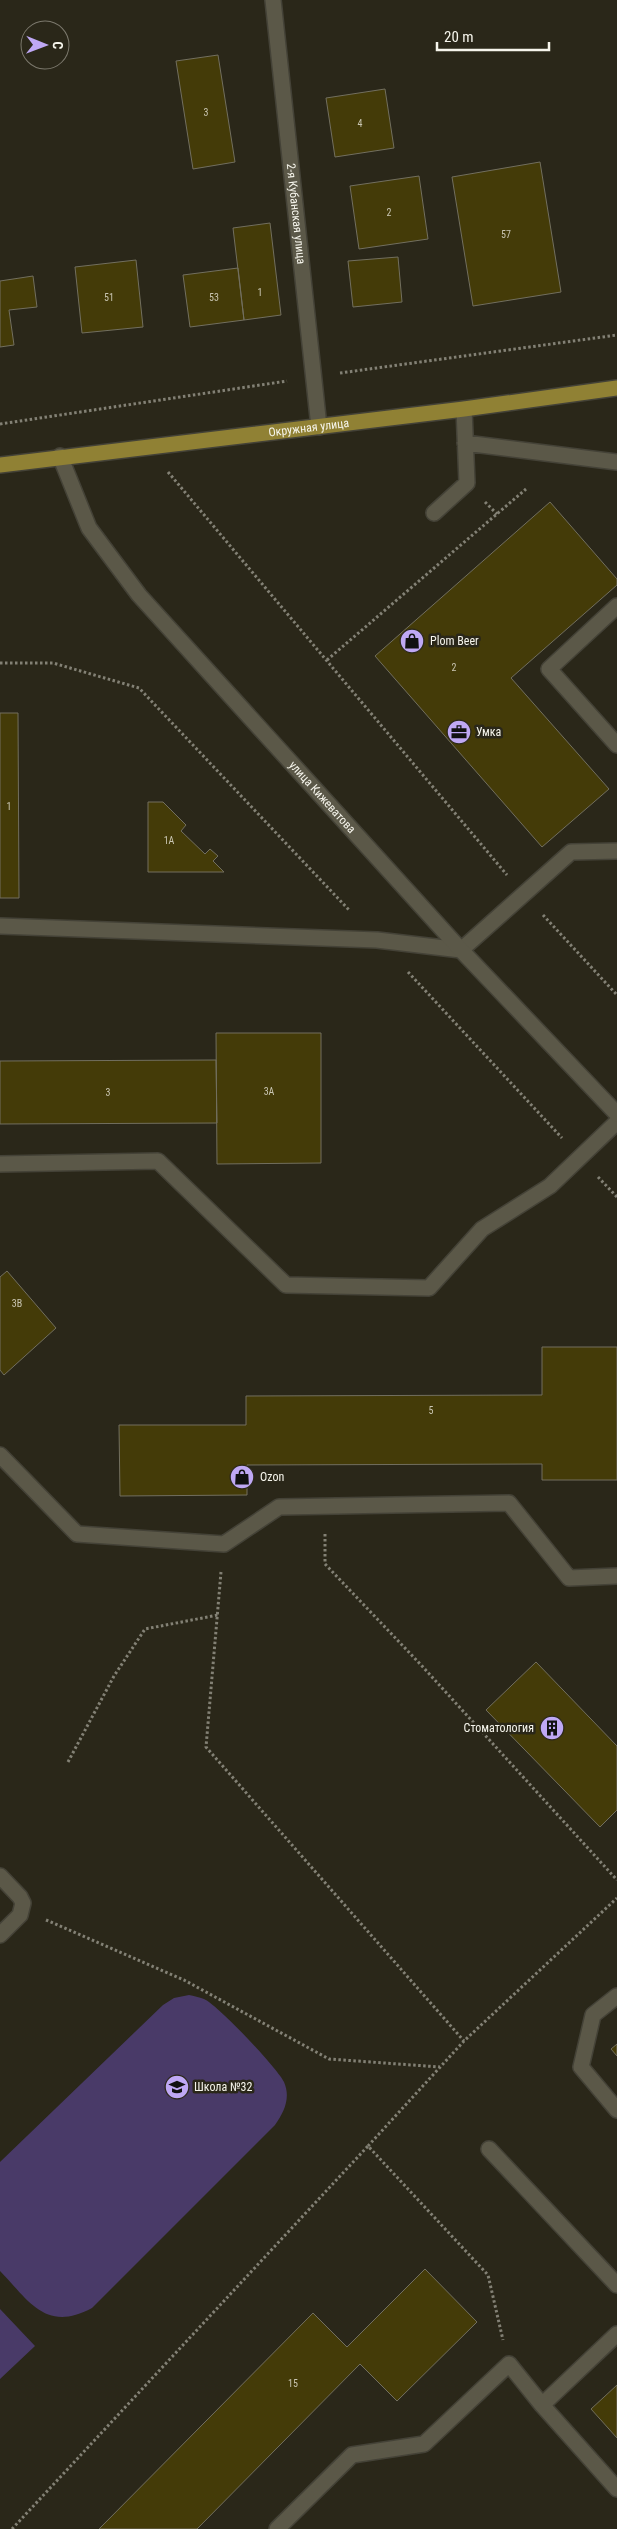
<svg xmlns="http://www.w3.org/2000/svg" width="617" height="2529" viewBox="0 0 617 2529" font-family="'Roboto Condensed',sans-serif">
  <rect width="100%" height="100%" fill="#2a2719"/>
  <path fill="#493a68" d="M189,1995C194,1996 199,1997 204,1999C218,2005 277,2068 284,2082C291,2098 284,2112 275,2125L92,2308C46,2333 29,2301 0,2271V2162L163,2005L174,1998Z
    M0,2309L35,2346L0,2379Z"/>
  <path fill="#443b08" stroke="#726f5f" d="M218,55L235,162L193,169L176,61Z
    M385,89L394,148L335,157L326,98Z
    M540,162L561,292L473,306L452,177Z
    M419,176L428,239L359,249L350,186Z
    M270,223L281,315L244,320L233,228Z
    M398,257L402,302L353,307L348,261Z
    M136,260L143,327L82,333L75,267Z
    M238,268L244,320L190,327L183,275Z
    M33,276L37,307L9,310L14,345L0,347V281Z
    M550,502L617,579V585L511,678L609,789L542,847L375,656Z
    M0,713H18L19,898H0Z
    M148,802H163L186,825L181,831L205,854L210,849L218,856L213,861L224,872H148Z
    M216,1033H321V1163L217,1164Z
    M216,1060L217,1123L0,1124V1061Z
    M7,1271L56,1328L4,1375L0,1370V1277Z
    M542,1347H617V1480H542V1464L247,1465V1495L120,1496L119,1425H246V1396L542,1395Z
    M536,1662L617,1746V1810L600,1827L486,1710Z
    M617,2044V2056L611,2049Z
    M425,2269L477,2322L397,2401L360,2364L197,2529H99L313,2313L347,2347Z
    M617,2385V2438L591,2409Z"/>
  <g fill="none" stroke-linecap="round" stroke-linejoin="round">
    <g stroke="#444237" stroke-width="18">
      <path id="service" d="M465,443L617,462
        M434,513L467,483L464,409
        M617,606L549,669L617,745
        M0,926L377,940L461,950L571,852L617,851
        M0,1164L158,1161L286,1285L429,1288L482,1229L550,1186L617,1122
        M0,1455L77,1534L224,1544L279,1507L509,1503L569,1578L617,1576
        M0,1876L20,1897L23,1903L20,1915L0,1935
        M617,1996L593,2015L581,2067L617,2110
        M489,2149L617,2285
        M542,2405L617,2334
        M277,2529L352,2455L424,2444L509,2364L542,2405L617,2489"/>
    </g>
    <g stroke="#444237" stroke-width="18">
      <g id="minor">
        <path id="s1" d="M273,0L319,427"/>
      </g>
    </g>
    <g stroke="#444237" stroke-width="18">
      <g id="secondary">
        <path id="s2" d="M60,456L89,528L139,595L461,950L617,1114"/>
      </g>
    </g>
    <g stroke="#444237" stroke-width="18">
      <g id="primary">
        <path id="s3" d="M0,465L464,409L617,388"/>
      </g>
    </g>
    <path stroke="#838175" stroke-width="3" stroke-dasharray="2.5 2.5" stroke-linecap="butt" d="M340,373L617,335
      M0,424L287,381
      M168,472L507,875
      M485,502L497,514
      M327,660L526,489
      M0,663H53L139,688L350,911
      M543,915L617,995
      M408,972L562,1138
      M598,1177L617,1197
      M325,1534V1564L422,1666L617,1880
      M221,1572L206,1747L464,2041
      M68,1762L114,1676L145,1629L218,1615
      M46,1920L184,1980L329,2059L440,2067
      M368,2146L464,2041L617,1898
      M12,2529L368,2146L488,2275L503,2340"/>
    <use href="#service" stroke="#5b5848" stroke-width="15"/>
    <use href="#minor" stroke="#5b5848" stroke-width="15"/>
    <use href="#secondary" stroke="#5b5848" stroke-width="15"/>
    <use href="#primary" stroke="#908134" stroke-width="15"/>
  </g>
  <defs>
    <g id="shop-disc" transform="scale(1.25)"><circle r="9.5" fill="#bfa8f4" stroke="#2a2719"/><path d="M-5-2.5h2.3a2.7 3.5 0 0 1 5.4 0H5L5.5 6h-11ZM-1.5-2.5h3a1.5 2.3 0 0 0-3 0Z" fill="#111"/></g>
    <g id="office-disc" transform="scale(1.25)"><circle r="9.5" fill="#bfa8f4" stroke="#2a2719"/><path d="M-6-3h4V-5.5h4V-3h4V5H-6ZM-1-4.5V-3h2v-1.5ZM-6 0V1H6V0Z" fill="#111"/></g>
    <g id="building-disc" transform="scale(1.25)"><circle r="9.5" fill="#bfa8f4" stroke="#2a2719"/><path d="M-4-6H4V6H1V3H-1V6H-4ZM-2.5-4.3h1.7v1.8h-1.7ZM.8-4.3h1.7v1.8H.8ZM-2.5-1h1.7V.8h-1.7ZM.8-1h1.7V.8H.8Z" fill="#111"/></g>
    <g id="school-disc" transform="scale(1.25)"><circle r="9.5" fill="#bfa8f4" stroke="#2a2719"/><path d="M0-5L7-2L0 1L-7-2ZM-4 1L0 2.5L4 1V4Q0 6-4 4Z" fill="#111"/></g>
  </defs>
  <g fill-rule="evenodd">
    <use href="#shop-disc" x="412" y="641"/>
    <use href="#office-disc" x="459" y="732"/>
    <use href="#shop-disc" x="242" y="1477"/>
    <use href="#building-disc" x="552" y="1728"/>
    <use href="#school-disc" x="177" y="2087"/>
  </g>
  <g text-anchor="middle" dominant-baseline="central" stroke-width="5" stroke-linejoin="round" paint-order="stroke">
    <g font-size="10" fill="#cac6b3">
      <text x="206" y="112">3</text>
      <text x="360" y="123">4</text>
      <text x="389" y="212">2</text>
      <text x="506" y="234">57</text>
      <text x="260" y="292">1</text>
      <text x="109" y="297">51</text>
      <text x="214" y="297">53</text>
      <text x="454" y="667">2</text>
      <text x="9" y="806">1</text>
      <text x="169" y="840">1А</text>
      <text x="269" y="1091">3А</text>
      <text x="108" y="1092">3</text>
      <text x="17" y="1303">3В</text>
      <text x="431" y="1410">5</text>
      <text x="293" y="2383">15</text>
    </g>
    <g font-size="12" fill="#f6f5ec" stroke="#2a2719">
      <text stroke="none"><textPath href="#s1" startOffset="215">2-я Кубанская улица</textPath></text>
      <text stroke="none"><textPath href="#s3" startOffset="311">Окружная улица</textPath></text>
      <text stroke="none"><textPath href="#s2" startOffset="434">улица Кижеватова</textPath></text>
    </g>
    <g font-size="12" fill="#f6f5ec" stroke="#2a2719" text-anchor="start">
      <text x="430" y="641">Plom Beer</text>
      <text x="476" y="732">Умка</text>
      <text x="260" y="1477">Ozon</text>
      <text x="534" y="1728" text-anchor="end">Стоматология</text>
      <text x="194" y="2087">Школа №32</text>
    </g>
  </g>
  <g transform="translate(45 45) rotate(91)"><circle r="24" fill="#2a2719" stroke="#7c796d"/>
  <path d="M0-4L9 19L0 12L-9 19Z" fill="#bfa8f4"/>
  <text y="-8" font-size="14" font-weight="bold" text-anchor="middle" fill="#f6f5ec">С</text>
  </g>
  <path d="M437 42v8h112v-8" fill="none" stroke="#f6f5ec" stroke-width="2.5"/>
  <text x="444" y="42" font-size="15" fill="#f6f5ec" stroke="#2a2719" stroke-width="4" paint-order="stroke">20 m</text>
</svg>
